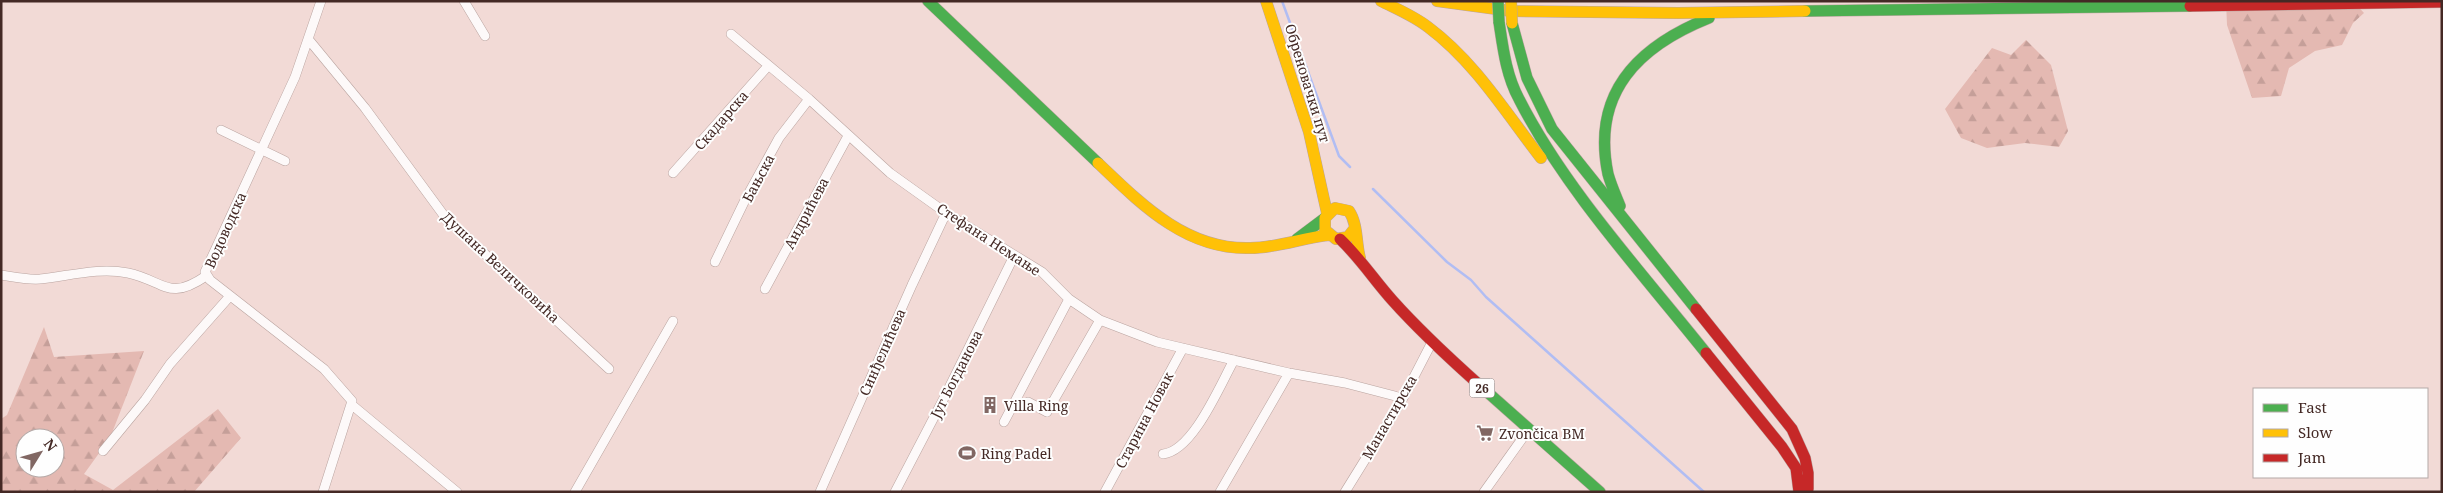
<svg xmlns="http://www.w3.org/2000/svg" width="2443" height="493" viewBox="0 0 2443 493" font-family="'Noto Serif',serif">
  <defs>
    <pattern id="forest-firs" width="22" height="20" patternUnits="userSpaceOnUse" patternTransform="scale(1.25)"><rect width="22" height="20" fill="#e4b9b2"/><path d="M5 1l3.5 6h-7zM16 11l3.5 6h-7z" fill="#c59f99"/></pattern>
  </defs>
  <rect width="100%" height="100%" fill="#f2dad6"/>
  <path fill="url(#forest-firs)" fill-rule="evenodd" d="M2226,1H2353L2364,13L2353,23L2342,45L2315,51L2289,68L2281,96L2252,98L2227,25Z
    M2026,40L2051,65L2068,131L2059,147L2025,143L1987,148L1961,138L1945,109L1992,48L2011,55Z
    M44,327L54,357L144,351L110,438L84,474L113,490L218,409L241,438L194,492H1V419L7,415ZM25,438H55V468H25Z"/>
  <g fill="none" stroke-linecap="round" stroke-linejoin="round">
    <path stroke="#b1bdf3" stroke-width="2.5" d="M1282,1L1339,156L1350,167
      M1373,189L1447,262L1471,280L1486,297L1704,492"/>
    <g stroke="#baa4a0" stroke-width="10">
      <path id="street" d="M321,1L295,77L205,272L210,280L324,369L352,401L323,492
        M464,1L485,36
        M731,34L809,99L890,173L946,213L1042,272L1069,299L1100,320L1157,342L1289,373L1345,383L1395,396L1402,400
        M309,40L365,108L445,217L609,369
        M221,130L285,161
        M673,173L768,66
        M715,262L745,200L779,138L809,99
        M1,275C14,277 27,280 40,279C69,276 99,267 128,273C165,281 168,302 206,276
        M765,289L848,136
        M1028,402L1047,412L1100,320
        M352,405L457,492
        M1004,422L1069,299
        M103,451L145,400L170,364L230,296
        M1163,454C1193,451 1220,385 1234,360
        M575,492L673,321
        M820,492L912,285L946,213
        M895,492L944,398L1014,256
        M1105,492L1183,348
        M1220,492L1289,373
        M1345,492L1402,400L1432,342
        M1484,492L1529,429"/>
    </g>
    <g stroke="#baa4a0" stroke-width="12">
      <path id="fast" d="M928,1L1098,163
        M1805,11L2190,6
        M1499,22C1503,48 1506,75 1519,99C1564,188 1643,274 1706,353
        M1512,23L1527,78L1552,129L1696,309
        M1620,206C1616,196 1611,185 1608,174C1591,92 1639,46 1709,18
        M1297,239L1325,218
        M1476,382L1600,492"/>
    </g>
    <g stroke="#baa4a0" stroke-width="12">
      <path id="slow" d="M1266,1L1309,132L1327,213
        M1381,1C1397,9 1414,16 1428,27C1475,62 1506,113 1541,158
        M1437,1L1511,11L1678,13L1805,11
        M1098,163C1141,204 1186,250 1250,248C1277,248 1302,238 1329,235
        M1355,228L1348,237L1336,239L1325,230V218L1335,208L1349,211C1358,224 1356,244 1360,258"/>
    </g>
    <g stroke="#baa4a0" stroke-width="12">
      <path id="jam" d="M2190,6L2442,2
        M1340,239C1361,259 1374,280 1393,301C1419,330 1447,356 1476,382
        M1696,309L1792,429L1805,458L1808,473V489
        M1706,353L1782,447L1796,468L1799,492"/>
    </g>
    <use href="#street" stroke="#fdf9f9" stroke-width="9"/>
    <use href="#fast" stroke="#4caf50" stroke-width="11"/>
    <use href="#slow" stroke="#ffc107" stroke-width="11"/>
    <use href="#jam" stroke="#c62828" stroke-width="11"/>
    <g stroke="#baa4a0" stroke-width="12" stroke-linecap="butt">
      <path id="fast-bridge" d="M1498,1L1499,22"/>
    </g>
    <g stroke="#baa4a0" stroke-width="12" stroke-linecap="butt">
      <path id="slow-bridge" d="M1511,1L1512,23"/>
    </g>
    <use href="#fast-bridge" stroke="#4caf50" stroke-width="11"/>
    <use href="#slow-bridge" stroke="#ffc107" stroke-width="11"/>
  </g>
  <defs>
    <g id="building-bare" transform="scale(1.35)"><path d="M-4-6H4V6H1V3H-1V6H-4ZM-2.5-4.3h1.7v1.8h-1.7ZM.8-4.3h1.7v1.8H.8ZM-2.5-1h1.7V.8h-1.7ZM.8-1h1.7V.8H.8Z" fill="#816763" stroke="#fefefe" stroke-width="2.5" paint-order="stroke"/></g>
    <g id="supermarket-bare" transform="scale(1.35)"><path d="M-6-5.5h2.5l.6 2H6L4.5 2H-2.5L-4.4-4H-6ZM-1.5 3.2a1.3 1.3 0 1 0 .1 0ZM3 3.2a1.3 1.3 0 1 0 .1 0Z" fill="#816763" stroke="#fefefe" stroke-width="2.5" paint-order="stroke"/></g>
    <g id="stadium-bare" transform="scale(1.35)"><path d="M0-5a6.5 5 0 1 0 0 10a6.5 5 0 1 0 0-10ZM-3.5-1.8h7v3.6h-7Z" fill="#816763" stroke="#fefefe" stroke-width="2.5" paint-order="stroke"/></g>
  </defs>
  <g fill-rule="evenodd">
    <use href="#building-bare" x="990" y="405"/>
    <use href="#supermarket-bare" x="1485" y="433"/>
    <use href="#stadium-bare" x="967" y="453"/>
  </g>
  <g text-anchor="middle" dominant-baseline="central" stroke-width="4" stroke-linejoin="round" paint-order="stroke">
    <rect fill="#fefefe" stroke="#7c6966" stroke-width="1" x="1469.5" y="378.5" width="25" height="19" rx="4"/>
    <g font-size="12" font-weight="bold" fill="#442925">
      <text x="1482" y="388">26</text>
    </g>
    <g font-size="14" fill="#442925" stroke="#fefefe">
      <text transform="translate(1308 83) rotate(73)">Обреновачки пут</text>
      <text transform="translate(721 120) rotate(-49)">Скадарска</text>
      <text transform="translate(758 178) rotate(-62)">Бањска</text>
      <text transform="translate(806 213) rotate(-62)">Андрићева</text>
      <text transform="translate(225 230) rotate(-66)">Водоводска</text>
      <text transform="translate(989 239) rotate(33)">Стефана Немање</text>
      <text transform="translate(501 267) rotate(43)">Душана Величковића</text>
      <text transform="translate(882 352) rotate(-66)">Синђелићева</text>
      <text transform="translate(956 374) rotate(-63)">Југ Богданова</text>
      <text transform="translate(1389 417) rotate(-60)">Манастирска</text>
      <text transform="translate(1144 420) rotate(-62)">Старина Новак</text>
    </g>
    <g font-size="14" fill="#442925" stroke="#fefefe" text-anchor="start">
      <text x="1004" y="405">Villa Ring</text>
      <text x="1499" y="433">Zvončica BM</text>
      <text x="981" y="453">Ring Padel</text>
    </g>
  </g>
  <rect width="2443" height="493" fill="none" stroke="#442925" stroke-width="5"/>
  <rect x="2253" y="388" width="175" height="90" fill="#fefefe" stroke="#b4a9a7"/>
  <rect x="2263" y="404" width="25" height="8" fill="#4caf50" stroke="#b4a9a7"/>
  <text x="2298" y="413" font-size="15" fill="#442925">Fast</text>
  <rect x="2263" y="429" width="25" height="8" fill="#ffc107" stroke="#b4a9a7"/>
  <text x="2298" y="438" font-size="15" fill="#442925">Slow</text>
  <rect x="2263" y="454" width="25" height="8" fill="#c62828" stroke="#b4a9a7"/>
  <text x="2298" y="463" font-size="15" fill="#442925">Jam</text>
  <g transform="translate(40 453) rotate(53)"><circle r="24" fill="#fefefe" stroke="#b4a9a7"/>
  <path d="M0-4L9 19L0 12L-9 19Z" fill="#816763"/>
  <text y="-8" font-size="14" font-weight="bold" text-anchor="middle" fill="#442925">N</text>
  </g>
</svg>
